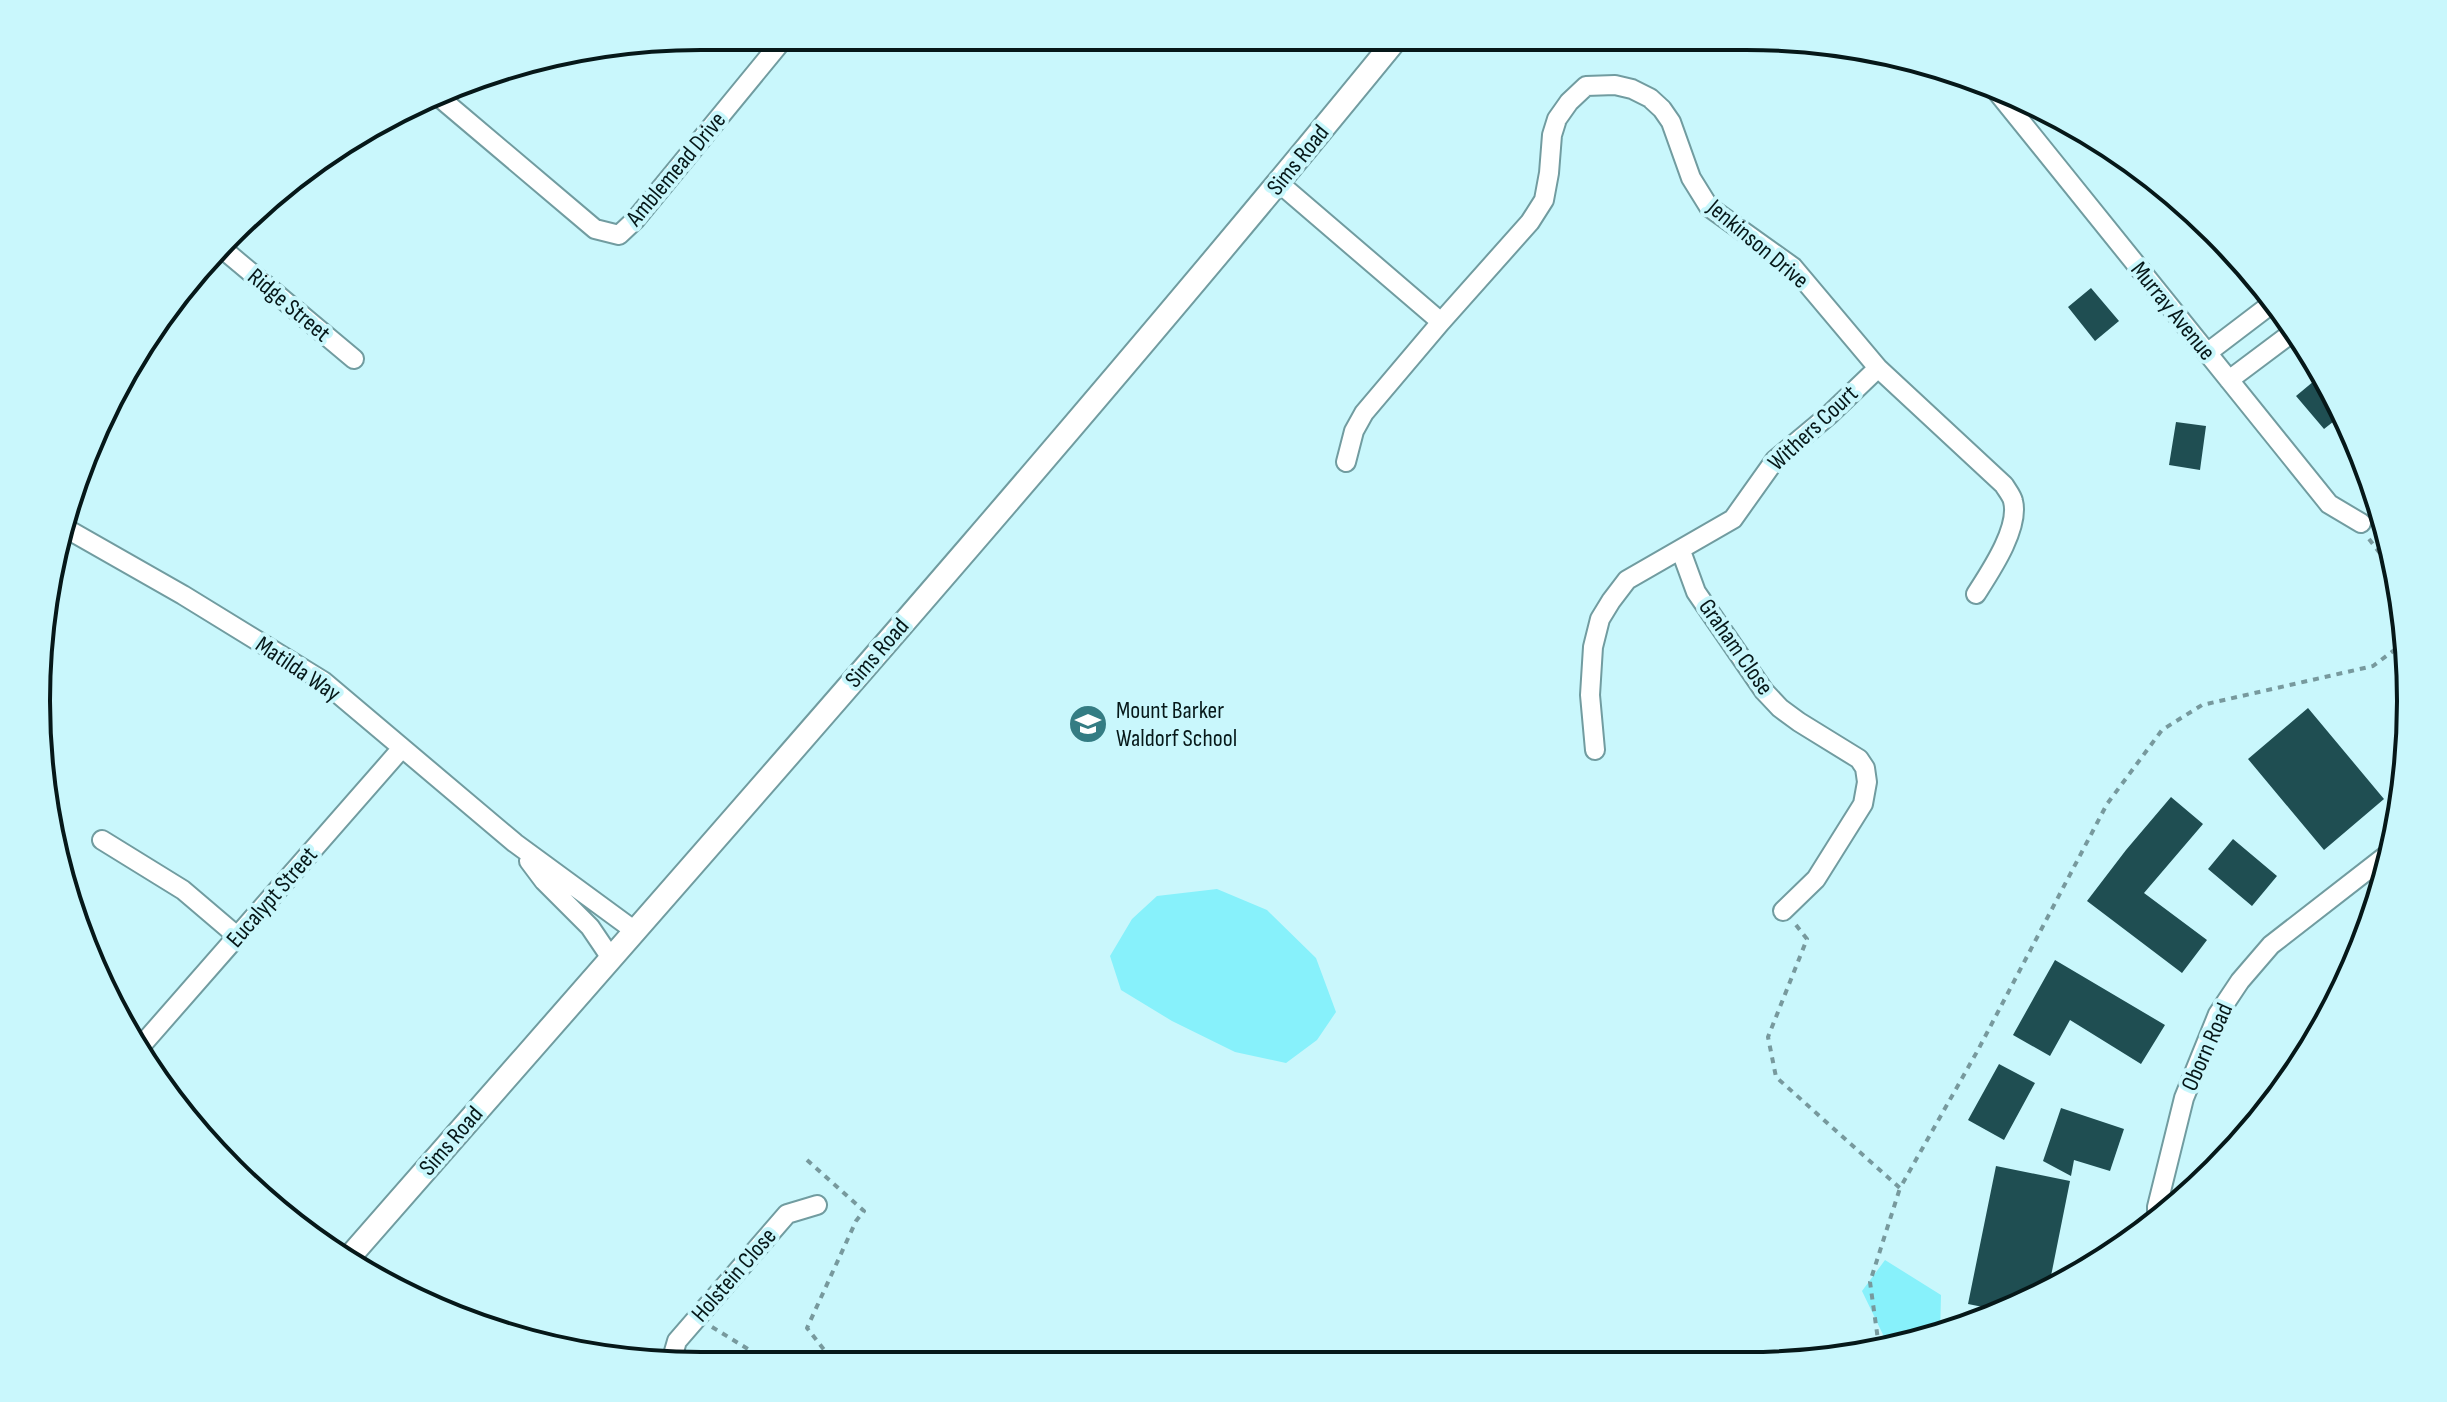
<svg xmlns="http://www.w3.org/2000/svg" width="2447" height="1402" viewBox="0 0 2447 1402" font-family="'Sofia Sans Condensed',sans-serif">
  <rect width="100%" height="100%" fill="#c9f7fc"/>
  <path fill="#87f1fb" d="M1217,889L1267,910L1316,958L1336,1012L1317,1040L1286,1063L1235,1052L1172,1021L1121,990L1110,956L1132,919L1157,896Z
    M1885,1260L1941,1295L1940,1335L1888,1345L1862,1291Z"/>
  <path fill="#1f4e52" d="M2091,288L2119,321L2095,341L2068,307Z
    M2320,376L2343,414L2324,429L2296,396Z
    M2176,422L2206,426L2200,470L2169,465Z
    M2308,708L2384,799L2324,850L2248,759Z
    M2171,797L2203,824L2144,893L2207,940L2182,973L2087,901L2126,850Z
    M2233,839L2277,876L2252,906L2208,869Z
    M2055,960L2165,1025L2141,1064L2070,1020L2050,1056L2013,1035Z
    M1999,1064L2035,1083L2004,1140L1968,1120Z
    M2061,1108L2124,1129L2110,1171L2074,1160L2071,1176L2043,1161Z
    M1996,1166L2070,1181L2048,1291L2003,1311L1968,1304Z"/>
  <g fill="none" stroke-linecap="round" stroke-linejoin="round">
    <g stroke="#719ca0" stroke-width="22">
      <path id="minor" d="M1994,88L2329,504L2361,523
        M439,97L595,229L619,235L635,220L786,36
        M1279,183L1441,322L1530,222L1544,200L1549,173L1552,135L1557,119L1569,102L1586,86L1615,85L1632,89L1650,98L1662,109L1671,122L1691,178L1709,207L1793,267L1878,368L2004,485C2007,490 2012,496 2013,501C2020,528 1990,572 1976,594
        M224,250L354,359
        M2207,353L2274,302
        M2229,380L2297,329
        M1346,462L1354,431L1364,413L1441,322
        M60,525L183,595L323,681L515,843L635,931
        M1681,551L1696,592L1764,691L1780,708L1799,722L1859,759L1865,768L1867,782L1863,804L1816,879L1783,911
        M1595,750L1590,695L1593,647L1600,619L1611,601L1627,580L1733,519L1775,460L1829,415L1878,368
        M102,840L183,890L237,936
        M529,861L544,881L590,927L611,958
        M141,1046L402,748
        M2157,1217V1207L2184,1098L2218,1014L2240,981L2271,945L2392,851
        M670,1365L677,1341L787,1214L817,1205"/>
    </g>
    <g stroke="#719ca0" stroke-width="26">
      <path id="tertiary" d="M346,1261C700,856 1058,454 1398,37"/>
    </g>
    <path stroke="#77999d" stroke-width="4" stroke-dasharray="6 6" stroke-linecap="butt" d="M2369,539L2399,578
      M1796,925L1807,939L1768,1037L1776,1077L1900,1188L1978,1050L2107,804L2162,730L2202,705L2373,666L2405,642
      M807,1160L864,1211L856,1221L807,1328L836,1365
      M712,1327L774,1365
      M1879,1347L1870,1282L1900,1188"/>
    <use href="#minor" stroke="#fff" stroke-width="18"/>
    <use href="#tertiary" stroke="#fff" stroke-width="22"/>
  </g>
  <defs>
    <g id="school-disc" transform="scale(2)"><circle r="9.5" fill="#347c83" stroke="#c9f7fc"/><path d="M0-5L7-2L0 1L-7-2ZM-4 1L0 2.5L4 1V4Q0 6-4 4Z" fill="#fff"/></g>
  </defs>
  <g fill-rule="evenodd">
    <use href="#school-disc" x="1088" y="724"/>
  </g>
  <g text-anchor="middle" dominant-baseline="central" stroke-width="8" stroke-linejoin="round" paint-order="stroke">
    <g font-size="24" fill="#061819" stroke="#c9f7fc">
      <text transform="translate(1298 160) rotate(-51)">Sims Road</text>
      <text transform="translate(676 169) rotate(-50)">Amblemead Drive</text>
      <text transform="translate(1758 244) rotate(40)">Jenkinson Drive</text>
      <text transform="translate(289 305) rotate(40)">Ridge Street</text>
      <text transform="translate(2173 311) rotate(51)">Murray Avenue</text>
      <text transform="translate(1813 428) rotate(-43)">Withers Court</text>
      <text transform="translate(1736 647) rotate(55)">Graham Close</text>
      <text transform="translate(877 653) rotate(-49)">Sims Road</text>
      <text transform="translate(298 669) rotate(34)">Matilda Way</text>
      <text transform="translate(272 897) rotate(-49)">Eucalypt Street</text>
      <text transform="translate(2207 1047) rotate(-66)">Oborn Road</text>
      <text transform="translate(451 1141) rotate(-49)">Sims Road</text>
      <text transform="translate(734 1275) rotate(-49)">Holstein Close</text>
    </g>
    <g font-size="24" fill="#061819" stroke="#c9f7fc" text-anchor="start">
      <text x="1116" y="710">Mount Barker<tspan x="1116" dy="28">Waldorf School</tspan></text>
    </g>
  </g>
  <path d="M0 0H2447V1402H0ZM701 50H1746A651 651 0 0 1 2397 701V701A651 651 0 0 1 1746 1352H701A651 651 0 0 1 50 701V701A651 651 0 0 1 701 50Z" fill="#c9f7fc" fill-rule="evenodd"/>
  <path fill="none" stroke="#061819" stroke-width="4" d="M701 50H1746A651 651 0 0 1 2397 701V701A651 651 0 0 1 1746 1352H701A651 651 0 0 1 50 701V701A651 651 0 0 1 701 50Z"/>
</svg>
